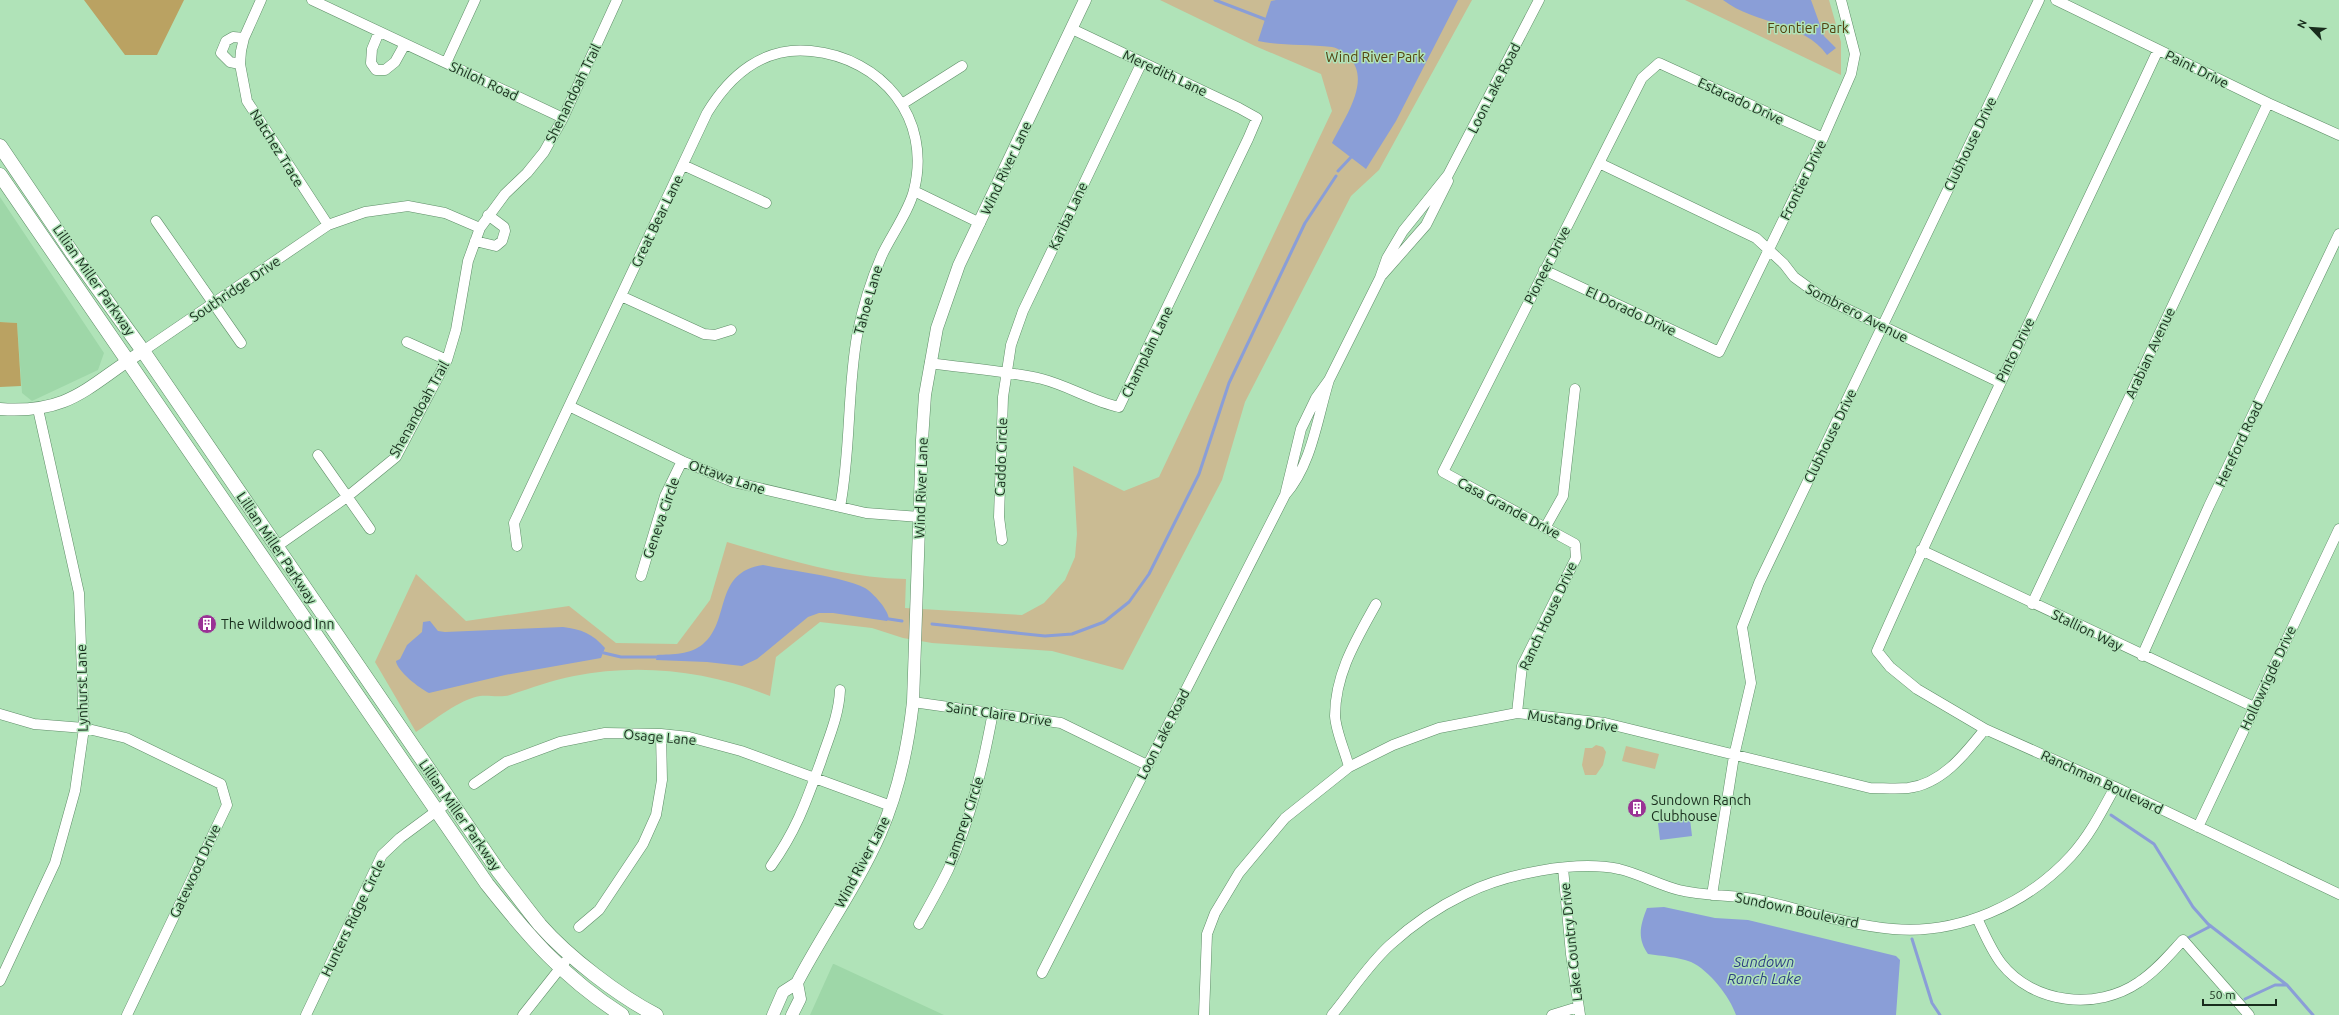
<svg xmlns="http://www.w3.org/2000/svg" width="2339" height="1015" viewBox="0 0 2339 1015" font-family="Ubuntu,sans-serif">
  <rect width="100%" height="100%" fill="#b0e3b8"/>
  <path fill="#9ed7a8" d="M0,197L104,353L98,370L32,401L22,393L17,323L0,322Z
    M833,964H834L944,1015H810Z"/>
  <path fill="#cabb93" d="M1160,0H1472L1379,170L1351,196L1245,402L1222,480L1123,670L1052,651L932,643L903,638L872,628L820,622L776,657L770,696C708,671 640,663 574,676C552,680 531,688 510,695C500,698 489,695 480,696C460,699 433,721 416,732L375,662L416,574L466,621L569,606L616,643L677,644L710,600L727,542C785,559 845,578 906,579L905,608L1022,615L1044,603L1065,580L1075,557L1077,534L1073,466L1124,491L1159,477L1332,111L1321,74L1255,46Z
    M1685,0H1829L1841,42V75Z
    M1596,745L1603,747L1606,752L1603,765L1596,775H1585L1582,765L1585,748H1592Z
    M1626,746L1659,754L1655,769L1622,761Z"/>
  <path fill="#baa262" d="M84,0H184L157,55H125Z
    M0,322L17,323L21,386L0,387Z"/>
  <path fill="#8a9ed7" d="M1276,0H1458L1396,121L1366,169L1332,143C1344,118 1373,80 1348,56C1343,52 1338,48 1332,47C1307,44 1282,46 1258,41L1271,1Z
    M1723,0H1811L1824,36L1836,48L1827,55C1804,22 1754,24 1723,0Z
    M763,565C791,571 841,576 865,588C873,593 888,609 889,619L887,621L833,613H819L808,617L757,659L742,666L707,662L656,660L657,655C673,654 690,655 703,644C731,621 713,572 763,565Z
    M430,621L438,631L445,632L563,627C581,629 593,634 605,648L601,658L505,675L429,693C419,688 397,671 396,661L400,659L407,645L422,632L423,622Z
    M1690,819L1692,836L1660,840L1658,823Z
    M1664,907L1715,918L1748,920L1896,956L1900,960L1896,1015H1736C1730,997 1709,970 1691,962C1678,957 1662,956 1648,954C1637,938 1640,926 1647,908Z"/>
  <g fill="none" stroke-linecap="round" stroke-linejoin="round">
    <path stroke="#8a9ed7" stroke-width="3" d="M1215,0L1267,20
      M1338,171L1353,155
      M889,619L902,621
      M932,624L1045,636L1072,634L1104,622L1129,602L1149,574L1199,474L1229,383L1305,223L1336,176
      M604,653L621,657H657
      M2111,815L2154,844L2193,907L2208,924L2287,985L2313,1015
      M1912,939L1932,1003L1940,1015
      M2184,940L2211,926
      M2245,999L2275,985H2287"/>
    <g stroke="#5e8d67" stroke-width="11">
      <path id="minor" d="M261,0L244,38L241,51L240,64L247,101L328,225
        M312,0L563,118
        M2056,0L2268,103L2339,135
        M379,32L372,49L371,63L376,70H385L395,62L405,44
        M2158,50C2065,251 1966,449 1877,651L1890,667L1917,689L1985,729L2115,787L2339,894
        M446,63L475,0
        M240,64L230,62L221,53L226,41L233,37L244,38
        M902,104L962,66
        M1599,163L1756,238L1784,264L1794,277L1820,296L1999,382
        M683,165L766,203
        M914,191L980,223
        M156,221L241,343
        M475,241L496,246L502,241L505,231L504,227L488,215
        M1544,270L1719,352L1823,138L1851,74L1855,54L1841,0
        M1382,275L1426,225L1448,181
        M621,296L704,334L715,335L731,330
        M407,342L447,360
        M143,351L328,225L365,212L408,206L445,213L480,228
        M930,363C965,368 1007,371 1042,379C1069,386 1092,401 1119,407L1248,139L1257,118L1239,108L1072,29
        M569,406L682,461L733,482L866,513L920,517
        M318,455L370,529
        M1285,495L1301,429L1316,398L1329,380L1380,278L1387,258L1403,231L1448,175L1539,0
        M1545,528L1563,496L1575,389
        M1002,540L999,517L1003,397L1011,345L1023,311L1142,62
        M517,546L514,523L707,113C730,75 764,46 811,51C882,58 932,118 914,190C910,209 891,236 882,255C871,280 862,310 857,336C847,393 851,450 840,507
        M276,547L347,497L396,457L447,360L456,330L468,261L480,228L505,194L527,173L544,152L563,118L617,0
        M1921,550L2254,707
        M641,576L665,496L682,461
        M2032,604L2268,103
        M2142,656L2209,506L2339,234
        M913,702L1061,723L1147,765
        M1517,713L1522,666L1576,558L1575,544L1443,472L1642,78L1659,63L1823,138
        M0,714L34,724L84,728L126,738L221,784L227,805L127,1015
        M1349,767C1345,751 1336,732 1335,716C1335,674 1356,640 1376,604
        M474,784L506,762L560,742L605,733L661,734L689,737L741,751L891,806
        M2198,827L2339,529
        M771,866C797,829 806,802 821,761C829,737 839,715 840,690
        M1563,868L1571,954L1580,1015
        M1712,895L1734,756L1751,683L1742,627L1759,583L2039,0
        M1977,918C1984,933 1991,950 2001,963C2033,1004 2097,1011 2139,982C2156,971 2169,955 2183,940L2249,1015
        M919,924C929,906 940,887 949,868C971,818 983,766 993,712
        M579,927L599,910L643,844L656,815L662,780L661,734
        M1042,973L1285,495C1312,464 1317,419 1329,380
        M0,981L55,863L75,791L84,728L79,593L38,409
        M306,1015L382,855L400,838L450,801
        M523,1015L565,962
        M1204,1015L1207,934L1215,913L1239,873L1285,818L1349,767L1393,745L1439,728L1517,713L1605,723L1870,788C1883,788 1896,789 1908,788C1942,784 1965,754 1985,729
        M1332,1015C1351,992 1368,965 1390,945C1412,925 1438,907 1465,894C1505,874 1575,860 1619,869C1640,874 1659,885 1679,890C1707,897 1736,894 1764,901C1807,911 1849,925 1893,929C1958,935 2027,904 2071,856C2090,835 2102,811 2115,787
        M1552,1015L1578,1007"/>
    </g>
    <g stroke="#5e8d67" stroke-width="13">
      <path id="tertiary" d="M0,409C72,414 88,385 143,351
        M773,1015L783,992L797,983C823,933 857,886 880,834C898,793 908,747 913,702L922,440L925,395L937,328L959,265L1085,0
        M792,1015L800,999L797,983"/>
    </g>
    <g stroke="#5e8d67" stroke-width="15">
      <path id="secondary" d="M0,146L73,254L143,351L499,872C513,890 526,908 540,925C568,957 619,996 656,1015
        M0,175L487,884C529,937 564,978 622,1015"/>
    </g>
    <use href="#minor" stroke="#fff" stroke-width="10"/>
    <use href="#tertiary" stroke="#fff" stroke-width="12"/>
    <use href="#secondary" stroke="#fff" stroke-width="14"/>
  </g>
  <defs>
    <g id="building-disc" transform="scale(1)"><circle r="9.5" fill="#9a3295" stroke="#b0e3b8"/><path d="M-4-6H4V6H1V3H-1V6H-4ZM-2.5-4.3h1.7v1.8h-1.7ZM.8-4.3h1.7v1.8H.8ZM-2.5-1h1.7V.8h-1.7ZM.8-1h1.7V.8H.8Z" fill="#fff"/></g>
  </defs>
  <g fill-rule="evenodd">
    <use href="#building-disc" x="207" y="624"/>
    <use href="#building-disc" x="1637" y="808"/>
  </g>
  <g text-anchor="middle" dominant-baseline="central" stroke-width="3" stroke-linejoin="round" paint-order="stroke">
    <g font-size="14" fill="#53420f" stroke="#b0e3b8">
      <text x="1808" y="28">Frontier Park</text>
      <text x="1375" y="57">Wind River Park</text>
    </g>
    <g font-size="14" fill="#182c1c" stroke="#b0e3b8">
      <text transform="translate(2197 69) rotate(26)">Paint Drive</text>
      <text transform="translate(1165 73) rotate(25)">Meredith Lane</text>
      <text transform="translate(484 81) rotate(25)">Shiloh Road</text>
      <text transform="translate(1494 88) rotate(-63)">Loon Lake Road</text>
      <text transform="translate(573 93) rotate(-64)">Shenandoah Trail</text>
      <text transform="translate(1741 101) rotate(25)">Estacado Drive</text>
      <text transform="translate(1970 144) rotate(-64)">Clubhouse Drive</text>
      <text transform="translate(277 148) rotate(58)">Natchez Trace</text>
      <text transform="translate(1006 168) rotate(-65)">Wind River Lane</text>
      <text transform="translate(1803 180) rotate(-64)">Frontier Drive</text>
      <text transform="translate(1068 216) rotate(-65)">Kariba Lane</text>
      <text transform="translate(657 221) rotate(-64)">Great Bear Lane</text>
      <text transform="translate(1547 265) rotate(-63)">Pioneer Drive</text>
      <text transform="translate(94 280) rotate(55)">Lillian Miller Parkway</text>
      <text transform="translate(235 289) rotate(-34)">Southridge Drive</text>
      <text transform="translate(868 300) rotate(-74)">Tahoe Lane</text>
      <text transform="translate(1631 311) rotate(25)">El Dorado Drive</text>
      <text transform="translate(1857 313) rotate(27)">Sombrero Avenue</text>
      <text transform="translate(2015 350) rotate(-64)">Pinto Drive</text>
      <text transform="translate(1147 352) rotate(-64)">Champlain Lane</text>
      <text transform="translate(2150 353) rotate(-65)">Arabian Avenue</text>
      <text transform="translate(419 409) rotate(-61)">Shenandoah Trail</text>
      <text transform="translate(1830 436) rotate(-64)">Clubhouse Drive</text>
      <text transform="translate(2239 444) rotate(-65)">Hereford Road</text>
      <text transform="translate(1001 457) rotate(-88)">Caddo Circle</text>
      <text transform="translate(727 477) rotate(19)">Ottawa Lane</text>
      <text transform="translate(921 488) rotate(-88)">Wind River Lane</text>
      <text transform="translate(1509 508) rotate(28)">Casa Grande Drive</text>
      <text transform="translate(661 518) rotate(-71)">Geneva Circle</text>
      <text transform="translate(277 548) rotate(56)">Lillian Miller Parkway</text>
      <text transform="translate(1548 616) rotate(-65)">Ranch House Drive</text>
      <text transform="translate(2087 630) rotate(26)">Stallion Way</text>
      <text transform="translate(2268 678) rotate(-65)">Hollowrigde Drive</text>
      <text transform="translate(82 688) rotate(-91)">Lynhurst Lane</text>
      <text transform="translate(999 714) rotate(8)">Saint Claire Drive</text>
      <text transform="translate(1573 721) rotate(8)">Mustang Drive</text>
      <text transform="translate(1163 734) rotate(-63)">Loon Lake Road</text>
      <text transform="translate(660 737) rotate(5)">Osage Lane</text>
      <text transform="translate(2102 782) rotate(25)">Ranchman Boulevard</text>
      <text transform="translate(460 815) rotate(55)">Lillian Miller Parkway</text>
      <text transform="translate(964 821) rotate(-71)">Lamprey Circle</text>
      <text transform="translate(862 862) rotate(-62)">Wind River Lane</text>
      <text transform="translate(195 871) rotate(-65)">Gatewood Drive</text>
      <text transform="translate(1797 910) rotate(12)">Sundown Boulevard</text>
      <text transform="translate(353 918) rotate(-64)">Hunters Ridge Circle</text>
      <text transform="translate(1571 942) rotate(-96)">Lake Country Drive</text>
    </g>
    <g font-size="14" fill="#182c1c" stroke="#b0e3b8" text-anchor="start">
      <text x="221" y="624">The Wildwood Inn</text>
      <text x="1651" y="800">Sundown Ranch<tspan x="1651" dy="16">Clubhouse</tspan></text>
    </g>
    <g font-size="15" font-style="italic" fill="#2d3f84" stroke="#b0e3b8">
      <text x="1764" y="961">Sundown<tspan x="1764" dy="17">Ranch Lake</tspan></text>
    </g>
  </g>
  <g transform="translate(2311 28) rotate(295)" stroke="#b0e3b8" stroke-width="3" paint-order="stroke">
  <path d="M0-3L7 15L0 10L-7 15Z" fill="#182c1c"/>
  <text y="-6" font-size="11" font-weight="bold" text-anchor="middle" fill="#182c1c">N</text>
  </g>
  <path d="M2203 999v6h73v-6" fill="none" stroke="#182c1c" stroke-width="2"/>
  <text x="2209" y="999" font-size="12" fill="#182c1c" stroke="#b0e3b8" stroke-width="3" paint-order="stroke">50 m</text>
</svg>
